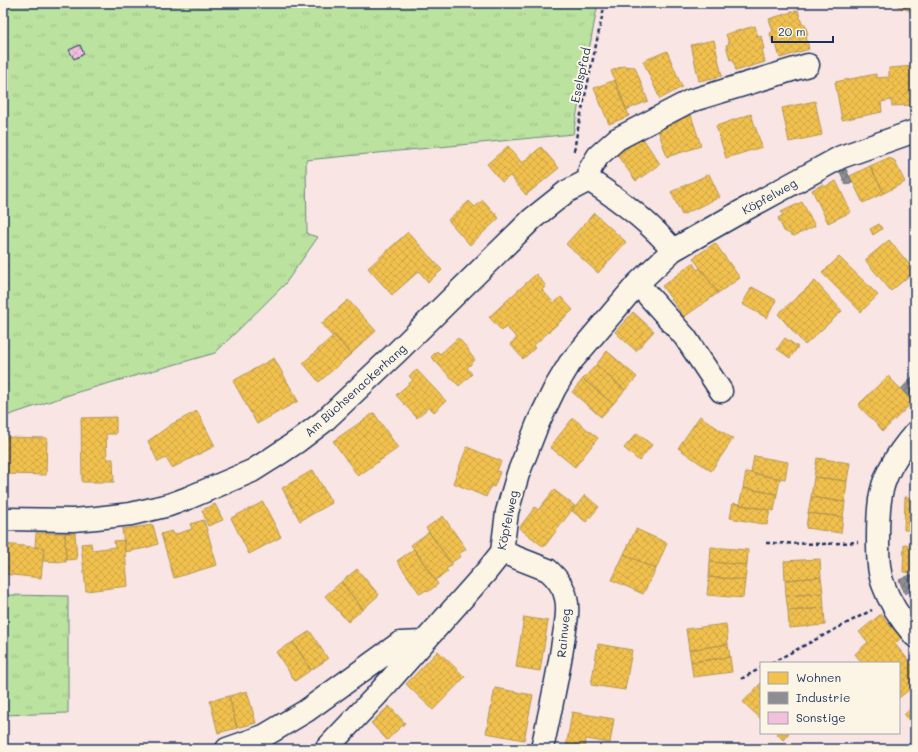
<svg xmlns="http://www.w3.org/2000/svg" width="918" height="752" viewBox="0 0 918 752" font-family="Mali,sans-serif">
  <defs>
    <pattern id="grass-tufts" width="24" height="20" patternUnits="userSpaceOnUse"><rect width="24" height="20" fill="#bbe29e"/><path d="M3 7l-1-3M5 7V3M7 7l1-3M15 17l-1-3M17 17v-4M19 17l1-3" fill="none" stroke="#a0c28a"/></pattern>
    <pattern id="homes-cross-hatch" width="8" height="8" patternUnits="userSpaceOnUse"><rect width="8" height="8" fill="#f2c14e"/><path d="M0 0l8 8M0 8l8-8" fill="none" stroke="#cfa646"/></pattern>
    <pattern id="industry-cross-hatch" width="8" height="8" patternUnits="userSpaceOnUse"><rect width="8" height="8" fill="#8d8d92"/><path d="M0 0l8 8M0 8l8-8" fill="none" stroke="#72747a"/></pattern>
    <pattern id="building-cross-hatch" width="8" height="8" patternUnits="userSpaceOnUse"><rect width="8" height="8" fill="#f2bfdd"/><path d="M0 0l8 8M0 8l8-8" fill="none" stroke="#cfa4c0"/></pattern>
  </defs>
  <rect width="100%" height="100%" fill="#f9e5e3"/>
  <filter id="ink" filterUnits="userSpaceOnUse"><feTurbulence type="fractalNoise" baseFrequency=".025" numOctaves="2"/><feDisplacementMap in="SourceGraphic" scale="8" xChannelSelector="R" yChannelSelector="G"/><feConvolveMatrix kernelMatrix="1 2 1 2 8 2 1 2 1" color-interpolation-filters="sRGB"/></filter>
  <g filter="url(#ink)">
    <path fill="url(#grass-tufts)" stroke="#6b887e" d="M3,3H598L573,134L306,160L307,234L318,237L285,284L215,353L78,392L3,417Z
      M3,595L68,596V713L3,715Z"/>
    <path fill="url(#homes-cross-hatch)" stroke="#b29553" d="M891,3H915V13Z
      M798,10L802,24H805L808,35L806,36L809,49L780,58L776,44L773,45L770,33L773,31L769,19Z
      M755,26L758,37L761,36L764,49H762L765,62L736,71L733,59L730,60L726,45L729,44L726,34Z
      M714,40L722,76L699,81L691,45Z
      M667,51L682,87L660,99L643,61Z
      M623,66L635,67L648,101L626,110L611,71Z
      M915,66V105L892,106L891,100L881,102L882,112L842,120L835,82L876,74V78L889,77V68Z
      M615,80L629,116L609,124L594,88Z
      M815,101L822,135L789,142L782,108Z
      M751,114L762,147L726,158L716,126Z
      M691,115L701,146L667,157L657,127Z
      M642,137L660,164L636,181L617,155Z
      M508,146L522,163L541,147L559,168L526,195L510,176L502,182L487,164Z
      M888,158L894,160L905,182L884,193L870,166Z
      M870,166L884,193L863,203L850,176Z
      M709,174L720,197L682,215L671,192Z
      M836,181L851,212L828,223L812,190L823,184L824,187Z
      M483,200L499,218L470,245L448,220L469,201L475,207Z
      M802,202L815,226L794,236L784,231L778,218L783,215L781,212Z
      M594,213L626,242L598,273L566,244Z
      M879,224L882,229L873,235L870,229Z
      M408,232L442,270L428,282L419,271L392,295L368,268Z
      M889,240L915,271L891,291L865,260Z
      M715,243L740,278L718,293L693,258Z
      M839,257L878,295L861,312L822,273Z
      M693,263L697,270L700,268L718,293L684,317L662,286Z
      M536,274L546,286L542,290L554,303L561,297L573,310L533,346L535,348L523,359L510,344L517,338L506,327L502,331L489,317Z
      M815,281L842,311L805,345L778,314Z
      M752,287L776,300L767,318L742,304Z
      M348,300L376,331L351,354L334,335L332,336L321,324Z
      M633,312L654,331L636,351L615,332Z
      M334,335L351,354L319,382L303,363Z
      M458,338L469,350L468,351L475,360L467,368L472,374L459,386L431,357L437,351L440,354Z
      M785,338L798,347L790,358L777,349Z
      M607,351L637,377L625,390L596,365Z
      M274,358L298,401L257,424L233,381Z
      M596,365L625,390L613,404L583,379Z
      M417,370L446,401L434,412L429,407L417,418L396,395L413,380L409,376Z
      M888,376L913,402L883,431L858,405Z
      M583,379L613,404L601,417L572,392Z
      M197,411L215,446L172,468L166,458L158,462L148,441L172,424Z
      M374,413L398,448L358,476L333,441Z
      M700,416L733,439L711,471L678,448Z
      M116,417V434H106L107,459H113L114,482H82L81,418Z
      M573,418L598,438L575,467L550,447Z
      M637,433L652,445L639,461L624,448Z
      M5,437L47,438L46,475L4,474Z
      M467,447L501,461L497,471L500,472L494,487L491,486L486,497L453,483Z
      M754,456L788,462L785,479L751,473Z
      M817,458L850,463L847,481L814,477Z
      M313,470L332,503L300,521L282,488Z
      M746,472L780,479L777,494L743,488Z
      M814,477L847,481L845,502L811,497Z
      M743,488L777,494L774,511L739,505Z
      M554,490L575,506L544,547L519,528L535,507L538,510Z
      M585,495L599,507L586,522L572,511Z
      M811,497L845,502L843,517L808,513Z
      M905,497L915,498V530H904Z
      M263,502L281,537L249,554L231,518Z
      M733,503L770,510L767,525L730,518Z
      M215,504L223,520L208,526L202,510Z
      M808,513L843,517L841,533L806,528Z
      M443,516L466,549L459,554L461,556L451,563L426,528Z
      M204,520L217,565L174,578L161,534L172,531L173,535L192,529L190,524Z
      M153,525L158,544L146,548L125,552L122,529Z
      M636,529L667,543L656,569L624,554Z
      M429,532L451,563V566L446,569L448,572L435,580L411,545Z
      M915,532V573L903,572L904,544L914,545Z
      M36,533H65L66,562L43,561L44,548L35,547Z
      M65,533H75L77,559L66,560Z
      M124,540L128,586L86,591L81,544L91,543L92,550L115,547L114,541Z
      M3,544L44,548L41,578L3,574Z
      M711,547L748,550L747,565L710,562Z
      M414,549L438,584L428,592L426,590L420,594L397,561Z
      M624,554L656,569L643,594L612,580Z
      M820,559L821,577L785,580L784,561Z
      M710,562L747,565L745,580L709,577Z
      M357,569L379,595L363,609L341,582Z
      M709,577L745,580L743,598L707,595Z
      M821,577L823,593L786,596L785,580Z
      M341,582L363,609L348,622L325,596Z
      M823,593L824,608L788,611L786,596Z
      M824,608L825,625L789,628L788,611Z
      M881,614L901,638L895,644L915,668V685L899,698V663H862L855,654L868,642L859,632Z
      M524,617L548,621L540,671L516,667Z
      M726,624L728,644L689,650L686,629Z
      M310,631L328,659L311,670L293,642Z
      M293,642L311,670L295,681L276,652Z
      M598,644L632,650L625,690L591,685Z
      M728,644L730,657L691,662L689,650Z
      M438,651L465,677L433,710L406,684Z
      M730,657L732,672L693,677L691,662Z
      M761,683V719L743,702Z
      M495,688L533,695L524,740L486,733Z
      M247,691L256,723L237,728L229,696Z
      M229,696L237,728L218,733L210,701Z
      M915,705V727L904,715Z
      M389,706L405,723L387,740L371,723Z
      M572,712L614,719L610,743L586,739L585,749L566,748Z
      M776,733H789L783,740Z"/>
    <path fill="url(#industry-cross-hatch)" stroke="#6b7182" d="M846,169L852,182L846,185L840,172Z
      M915,374V404L901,389Z
      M912,574L915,581V589L905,594L899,580Z"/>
    <path fill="url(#building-cross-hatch)" stroke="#1b2f5e" d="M80,45L84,54L74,59L69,50Z"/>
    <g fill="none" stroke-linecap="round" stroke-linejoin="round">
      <g stroke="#1b2f5e" stroke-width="25">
        <path id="minor" d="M589,180L590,169L598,156L617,139L690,101L808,65
          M589,180C620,200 650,222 673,250
          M637,284L644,291L685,337L721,391
          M915,433C899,451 883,475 880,500C878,513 878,526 878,539C878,554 878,570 883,584C890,604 902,621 915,636
          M3,519L73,520L96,518L131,514L169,505L188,498L252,471L271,459L298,441L323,422L398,351L532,219L566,192L589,180
          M502,552L548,570C557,578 564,587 566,598C569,610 566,623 564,635C559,673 550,711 542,749
          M227,749L264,736L306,711L400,643L423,642
          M326,749L376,696L486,572L502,552L507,512L518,474L538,423L555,388L570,363L637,284L673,250L733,216L841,157L915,131"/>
      </g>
      <path stroke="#1b2f5e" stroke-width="2.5" stroke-dasharray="4 3" stroke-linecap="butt" d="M3,144V166
        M574,151L577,133L605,3
        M766,543L823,544L858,542
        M771,663L872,610
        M741,679L761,668"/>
      <use href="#minor" stroke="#fcf5e5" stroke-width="22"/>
    </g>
  </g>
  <g text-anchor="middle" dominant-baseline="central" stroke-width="4" stroke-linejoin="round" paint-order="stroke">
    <g font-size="12" fill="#1b2f5e" stroke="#fcf5e5">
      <text transform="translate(580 75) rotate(-78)">Eselspfad</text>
      <text transform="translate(769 196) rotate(-29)">Köpfelweg</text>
      <text transform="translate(355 390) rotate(-42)">Am Büchsenackerhang</text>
      <text transform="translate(507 520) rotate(-78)">Köpfelweg</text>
      <text transform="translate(563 633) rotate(-84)">Rainweg</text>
    </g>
  </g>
  <rect width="918" height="752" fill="none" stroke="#fcf5e5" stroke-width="16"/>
  <rect x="8" y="8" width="902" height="736" fill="none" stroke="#1b2f5e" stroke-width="1.5" filter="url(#ink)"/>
  <rect x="760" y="662" width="140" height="72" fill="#fcf5e5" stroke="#a2a6af"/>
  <rect x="768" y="672" width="20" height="12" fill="#f2c14e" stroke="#a2a6af"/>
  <text x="796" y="682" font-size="12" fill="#1b2f5e">Wohnen</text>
  <rect x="768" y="692" width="20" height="12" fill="#8d8d92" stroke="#a2a6af"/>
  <text x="796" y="702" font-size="12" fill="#1b2f5e">Industrie</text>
  <rect x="768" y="712" width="20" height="12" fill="#f2bfdd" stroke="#a2a6af"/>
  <text x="796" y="722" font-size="12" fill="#1b2f5e">Sonstige</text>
  <path d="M772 36v6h61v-6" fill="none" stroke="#1b2f5e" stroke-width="2"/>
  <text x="778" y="36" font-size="12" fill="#1b2f5e" stroke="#fcf5e5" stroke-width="3" paint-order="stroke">20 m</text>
</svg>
